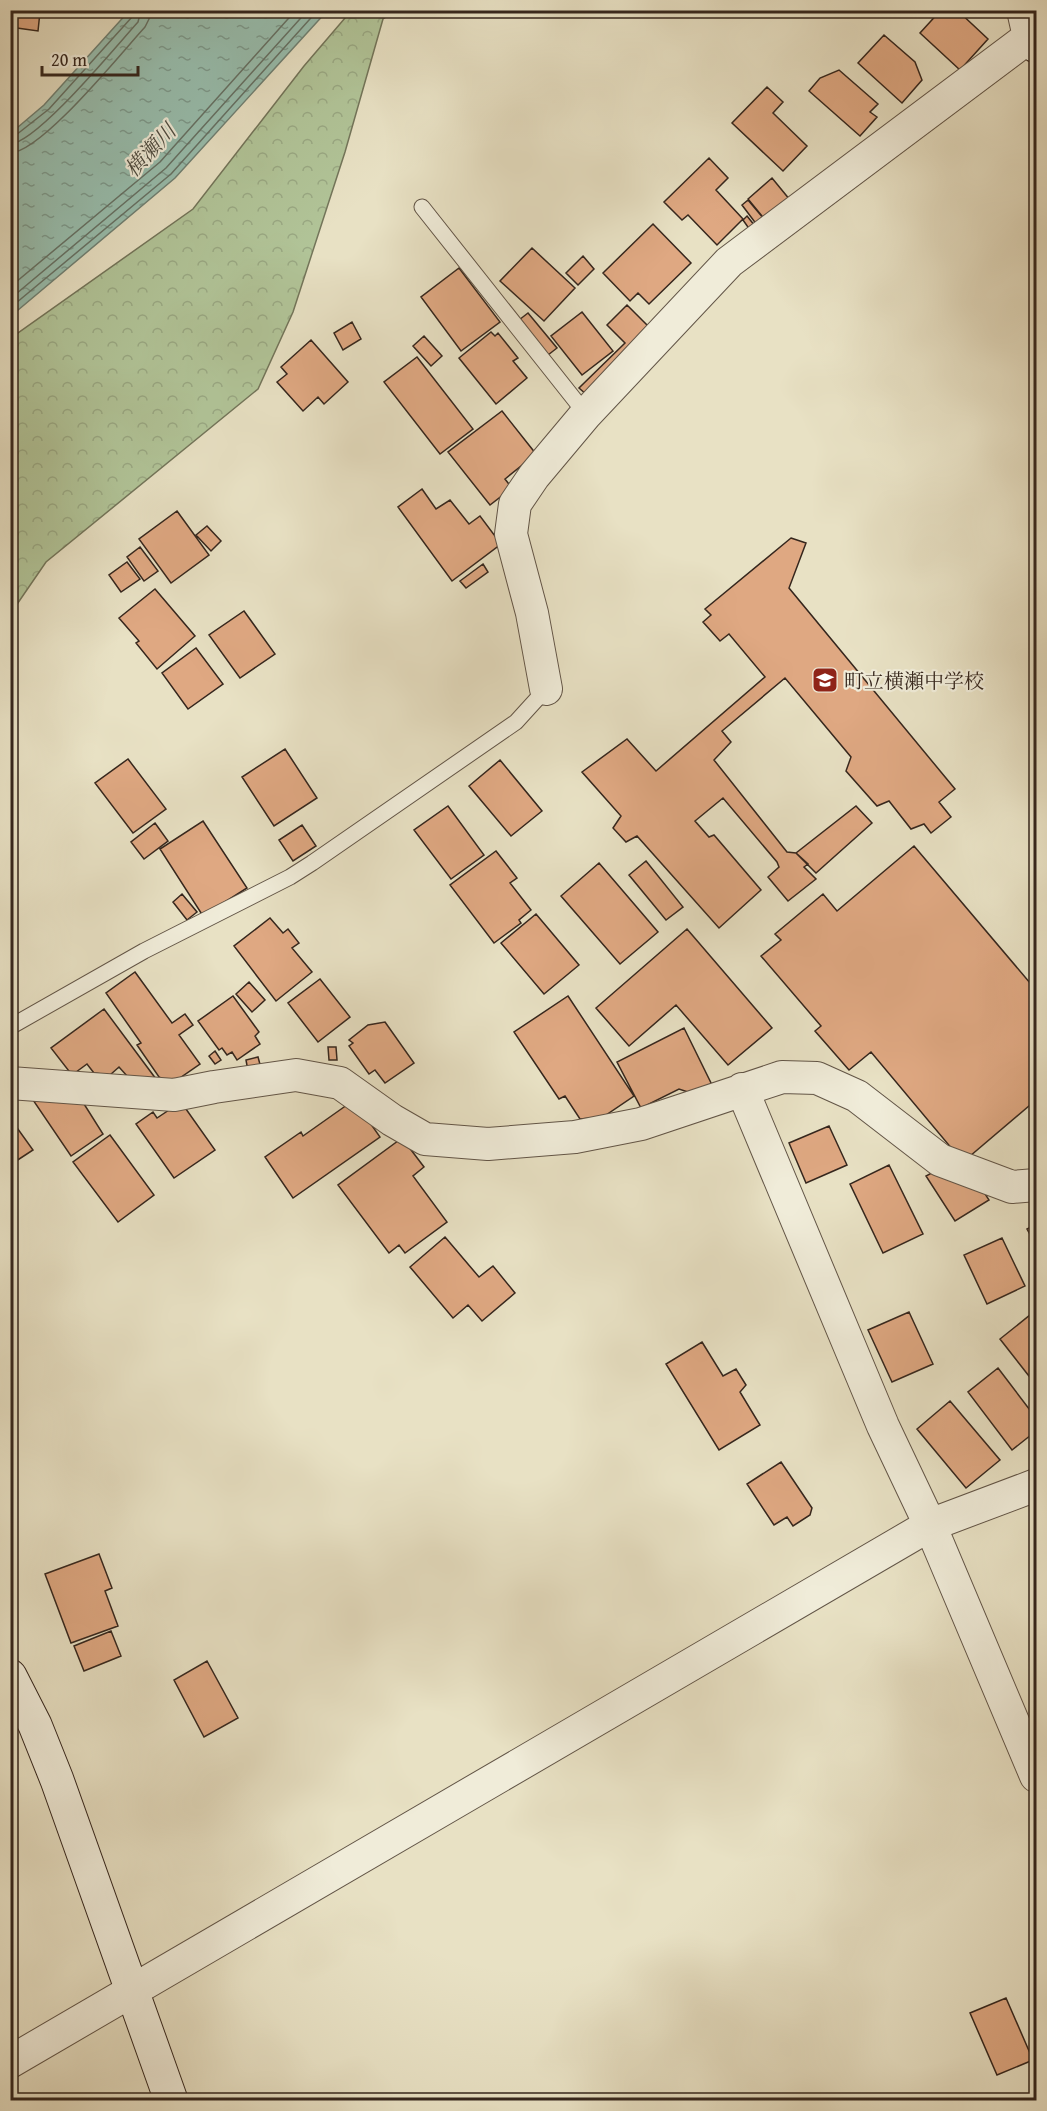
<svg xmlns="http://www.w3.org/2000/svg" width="1047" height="2111" viewBox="0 0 1047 2111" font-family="'Gentium Book Plus','Noto Serif JP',serif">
  <defs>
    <pattern id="forest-crowns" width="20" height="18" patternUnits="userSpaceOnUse" patternTransform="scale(1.5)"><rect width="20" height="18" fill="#b1c498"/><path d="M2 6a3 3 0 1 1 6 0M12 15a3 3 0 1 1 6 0" fill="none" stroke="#99a883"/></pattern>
    <pattern id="water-ripples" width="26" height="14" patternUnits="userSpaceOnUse" patternTransform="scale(1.5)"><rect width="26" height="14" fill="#98beae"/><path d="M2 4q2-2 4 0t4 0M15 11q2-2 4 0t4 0" fill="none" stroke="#7d9a8d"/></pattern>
  </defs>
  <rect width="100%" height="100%" fill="#e8e1c4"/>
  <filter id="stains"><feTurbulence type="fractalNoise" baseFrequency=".00333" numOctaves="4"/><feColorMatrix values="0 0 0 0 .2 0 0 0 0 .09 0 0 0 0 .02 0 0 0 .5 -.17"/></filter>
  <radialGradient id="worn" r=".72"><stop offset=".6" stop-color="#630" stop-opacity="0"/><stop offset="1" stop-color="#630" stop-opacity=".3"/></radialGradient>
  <path fill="url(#forest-crowns)" stroke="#73755a" stroke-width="1.5" d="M351,11H395L383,19L345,152L293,312L258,389L46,562L11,613V338L193,209L304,66Z"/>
  <path fill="url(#water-ripples)" stroke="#708174" stroke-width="1.5" d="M129,11H327L175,178L11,316V133L44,105Z"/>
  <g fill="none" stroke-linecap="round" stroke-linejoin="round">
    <path stroke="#667266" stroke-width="1.5" d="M10,137L16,135L49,109L132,17L133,10
      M10,144C37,143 117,45 138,22L141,10
      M10,153C42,152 121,53 145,27L149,19L150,10
      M10,287L160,162L296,10
      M10,299L166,168L308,10
      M10,308L171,174L318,10"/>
  </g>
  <path fill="#dfa882" stroke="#35261d" stroke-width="1.5" d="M10,10H56V14L40,12L38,31L10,27Z
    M941,10H957L988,39L960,70L920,33Z
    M884,35L915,62L922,80L902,103L858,63Z
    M839,70L878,104L870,112L877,117L860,136L809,91L820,78Z
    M767,87L783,102L773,113L807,146L783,171L732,123Z
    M709,158L728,178L716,190L743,219L717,245L688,215L682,220L664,202Z
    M772,178L790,200L766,221L748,199Z
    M748,200L764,219L757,225L742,205Z
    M747,216L755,226L750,230L743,220Z
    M653,224L691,263L649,304L638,293L630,301L603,273Z
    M532,248L575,288L544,321L500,281Z
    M583,256L594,269L578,285L566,273Z
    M459,268L500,322L461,351L421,297Z
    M627,305L652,330L587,395L579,388L625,343L607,325Z
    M582,312L613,351L582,375L551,336Z
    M528,313L557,348L548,355L519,320Z
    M352,322L361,339L343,350L334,333Z
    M491,332L495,336L498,333L518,358L513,361L527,378L496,404L459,358Z
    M424,336L442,356L431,366L413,346Z
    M311,340L348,382L324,404L318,397L303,411L277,382L287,374L281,367Z
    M417,357L473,429L440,454L384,382Z
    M502,411L536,454L505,479L512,488L490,505L448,452Z
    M422,489L436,509L450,500L469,524L480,516L501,544L452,581L398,507Z
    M177,511L209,555L171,583L139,539Z
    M207,526L221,541L211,551L196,535Z
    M791,538L806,543L789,588L955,789L939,802L951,817L931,833L924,824L911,829L889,801L877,806L846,771L851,757L785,678L722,731L731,742L714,760L787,852L796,853L808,864L804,867L816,879L788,901L768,877L779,867L777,862L723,798L695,821L709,837L714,835L761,890L719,928L637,836L626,842L613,828L621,816L582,772L627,739L656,771L765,677L729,634L720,641L703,622L711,615L705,609Z
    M140,547L158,571L144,581L127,557Z
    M127,562L140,579L121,592L109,575Z
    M483,564L488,572L466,588L460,581Z
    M155,589L195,636L157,669L136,643L139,641L119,618Z
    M244,611L275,654L240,678L209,635Z
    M196,648L223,684L188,709L162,673Z
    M285,749L317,798L274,826L242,777Z
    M128,759L166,809L133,833L95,783Z
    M500,760L542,811L511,836L469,786Z
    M448,806L484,855L451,879L414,830Z
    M856,806L872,823L816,873L796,853Z
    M203,821L247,888L203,916L160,849Z
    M155,823L168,841L144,859L131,842Z
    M302,825L316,846L293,861L279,840Z
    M914,846L1036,990V1100L963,1162L871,1052L849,1070L815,1031L821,1026L761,956L781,940L775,934L823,894L837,911Z
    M496,851L517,878L510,883L531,910L519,920L521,923L494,943L450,885Z
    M646,861L683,907L666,920L629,875Z
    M599,863L658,932L620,964L561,896Z
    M182,894L197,912L187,920L173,902Z
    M536,914L579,965L544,994L501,943Z
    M270,918L283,933L288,929L299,943L292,948L312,972L276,1001L234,946Z
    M687,929L772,1028L728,1065L676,1005L629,1046L596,1008Z
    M135,972L172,1023L185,1014L193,1025L179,1035L200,1064L171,1084L159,1077L137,1045L141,1043L106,993Z
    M320,979L350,1017L318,1042L288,1003Z
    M249,982L265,1000L252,1012L236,994Z
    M233,996L259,1032L255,1036L260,1044L237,1060L232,1052L227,1055L222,1048L219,1050L198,1021Z
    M568,996L634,1096L603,1117L580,1119L565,1096L559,1099L514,1032Z
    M104,1009L156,1079L128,1077L119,1067L110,1075L94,1073L87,1064L72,1075L51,1048Z
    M385,1022L414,1063L385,1083L375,1070L369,1074L349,1046L353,1043L349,1040L368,1025Z
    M684,1028L714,1089L694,1094L679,1089L641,1108L617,1062Z
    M328,1047H336L337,1060H329Z
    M215,1051L221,1060L215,1064L209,1056Z
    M258,1057L261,1068L248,1071L246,1060Z
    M79,1096L103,1134L71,1156L33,1100Z
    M354,1100L380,1137L293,1198L265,1157L301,1132L303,1136Z
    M181,1102L215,1150L174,1178L136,1124L153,1112L157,1118Z
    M10,1118L33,1150L10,1165Z
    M829,1126L847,1165L806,1183L789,1143Z
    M110,1135L154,1195L118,1222L73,1162Z
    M402,1138L424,1167L413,1176L447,1222L405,1253L399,1245L389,1253L338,1185Z
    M889,1165L923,1234L883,1253L850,1184Z
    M937,1170L982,1189L989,1200L955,1221L926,1176Z
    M1036,1224V1245L1027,1229Z
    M445,1237L479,1277L493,1266L515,1293L482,1321L468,1305L453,1318L410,1267Z
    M1002,1238L1025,1286L987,1304L964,1255Z
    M1035,1311L1036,1313V1385L1000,1339Z
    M909,1312L933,1364L892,1382L868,1330Z
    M702,1342L723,1376L736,1369L746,1385L740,1392L760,1425L719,1450L666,1364Z
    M998,1368L1036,1418V1431L1012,1450L968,1392Z
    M950,1401L1000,1460L966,1488L917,1429Z
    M781,1462L812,1508L810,1515L793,1526L787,1517L774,1525L747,1484Z
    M99,1554L112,1588L105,1591L118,1626L71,1643L45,1574Z
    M111,1631L121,1656L84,1671L74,1646Z
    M207,1661L238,1718L204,1737L174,1680Z
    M1006,1998L1033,2060L997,2075L970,2013Z"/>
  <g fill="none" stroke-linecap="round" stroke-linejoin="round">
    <g stroke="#625547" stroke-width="17">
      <path id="lane" d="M422,207L586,414
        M10,1027L144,951L290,877L312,863L516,722L546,689"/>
    </g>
    <g stroke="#625547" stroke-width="34">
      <path id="street" d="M546,689L532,613L511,534L515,504L534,476L586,414L729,262L1029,37L1023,10
        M10,1083L174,1095L214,1087L296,1075L340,1083L392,1120L425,1139L488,1144L575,1137L641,1124L782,1077L817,1078L857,1096L940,1160L1012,1187L1036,1185
        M742,1089L883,1426L930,1525L1036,1776
        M10,2062L930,1525L1036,1485"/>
    </g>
    <g stroke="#35261d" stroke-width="35">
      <path id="secondary" d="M1029,37L1036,46
        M10,1676L35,1725L57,1780L171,2100"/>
    </g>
    <use href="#lane" stroke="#f0ecd9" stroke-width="15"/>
    <use href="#street" stroke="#f0ecd9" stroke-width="32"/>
    <use href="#secondary" stroke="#f0ecd9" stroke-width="33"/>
  </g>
  <defs>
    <g id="school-square" transform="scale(1.35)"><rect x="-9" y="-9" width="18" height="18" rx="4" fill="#8f2418" stroke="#f0ecd9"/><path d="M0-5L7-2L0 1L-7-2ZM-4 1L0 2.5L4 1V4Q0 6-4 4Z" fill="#fff"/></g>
  </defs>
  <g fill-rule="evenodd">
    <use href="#school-square" x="825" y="680"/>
  </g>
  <g text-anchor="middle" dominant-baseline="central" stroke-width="4.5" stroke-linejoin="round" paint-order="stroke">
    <g font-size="20" fill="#35261d" stroke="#f0ecd9" text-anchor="start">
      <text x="844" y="680">町立横瀬中学校</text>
    </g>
    <g font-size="21" font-style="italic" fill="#4e4c41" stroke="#f0ecd9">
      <text transform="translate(150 150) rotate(-47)">横瀬川</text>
    </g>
  </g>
  <rect width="1047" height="2111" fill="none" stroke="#e8e1c4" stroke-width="36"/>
  <rect x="12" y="12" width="1023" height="2087" fill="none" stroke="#35261d" stroke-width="3"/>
  <rect x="18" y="18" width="1011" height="2075" fill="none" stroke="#35261d" stroke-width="1.5"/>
  <path d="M42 66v9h96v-9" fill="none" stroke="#35261d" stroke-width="3"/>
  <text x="51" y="66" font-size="18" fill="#35261d" stroke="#f0ecd9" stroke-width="4.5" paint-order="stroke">20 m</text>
  <rect width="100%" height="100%" filter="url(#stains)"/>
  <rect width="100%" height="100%" fill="url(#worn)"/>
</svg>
